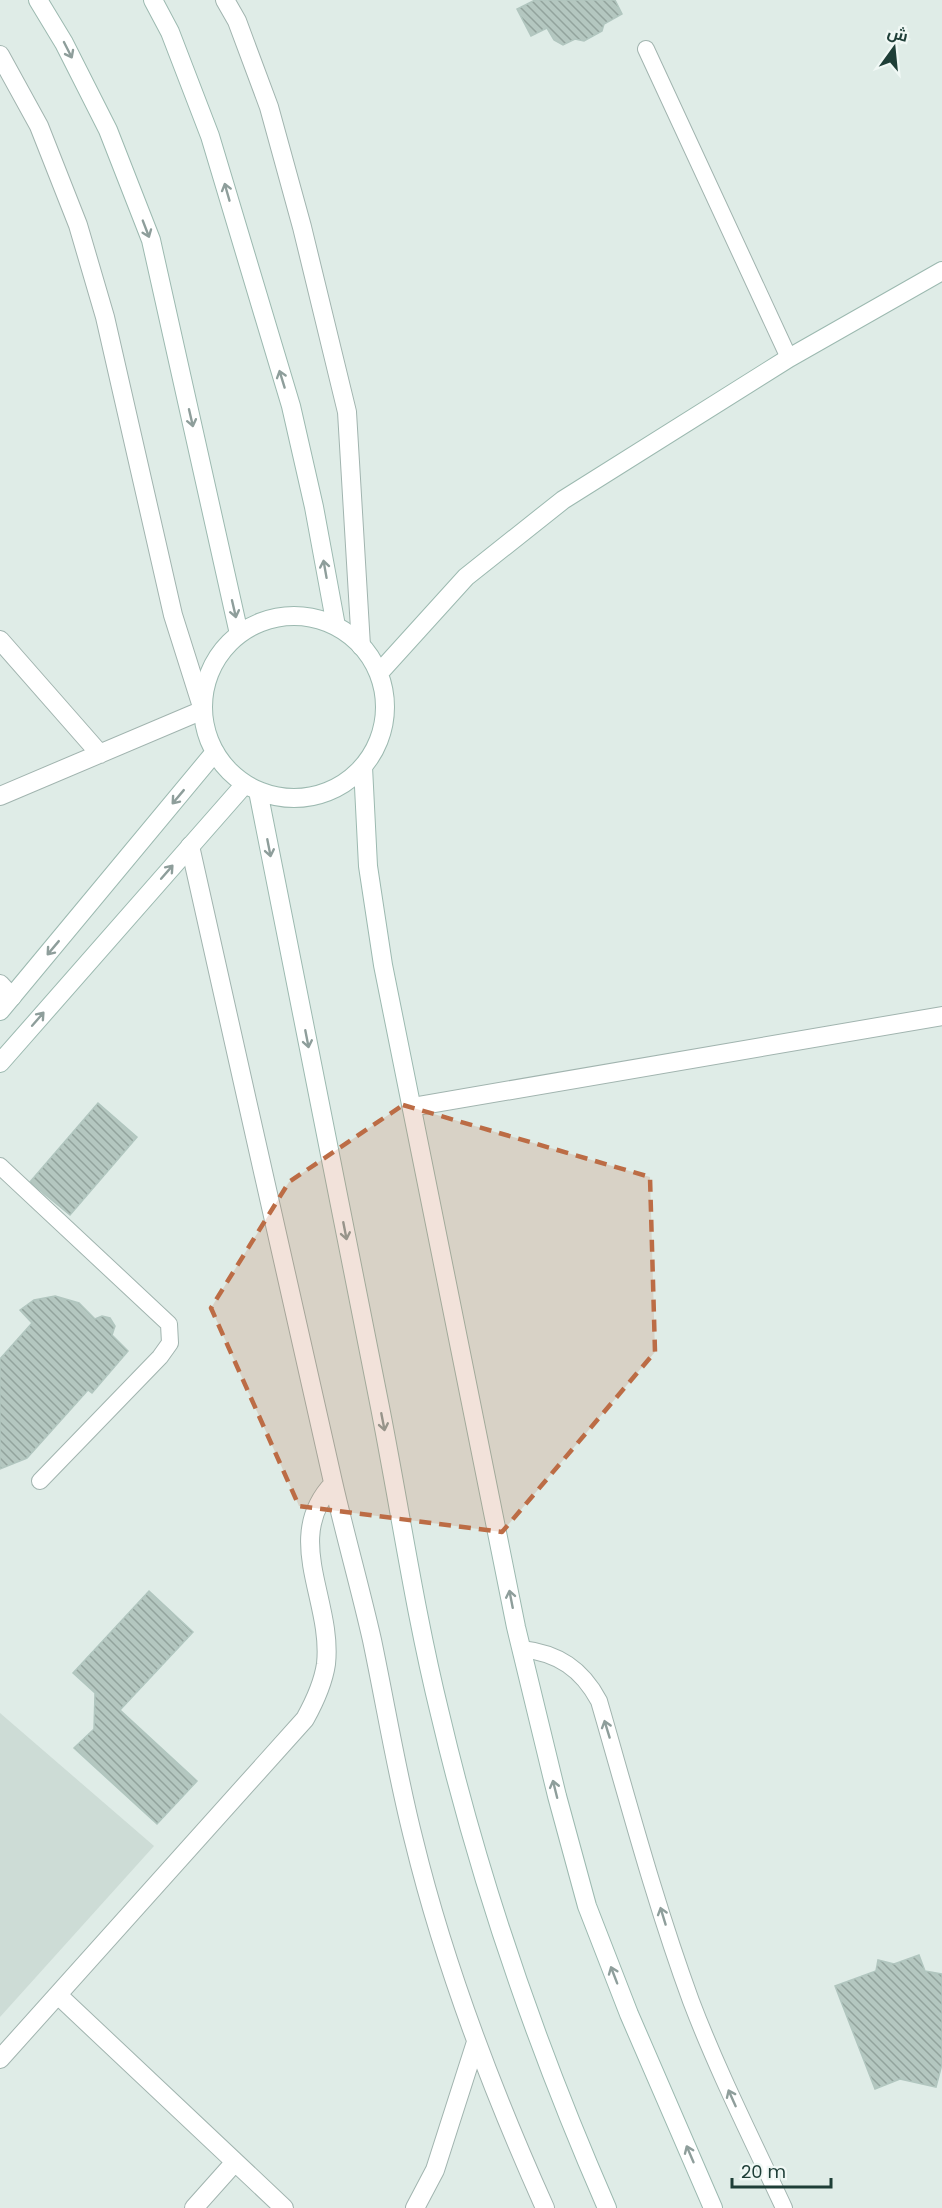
<svg xmlns="http://www.w3.org/2000/svg" width="942" height="2208" viewBox="0 0 942 2208" font-family="Poppins,Cairo,sans-serif">
  <defs>
    <pattern id="building-back-hatch" width="6" height="6" patternUnits="userSpaceOnUse" patternTransform="scale(1.5)"><rect width="6" height="6" fill="#b4c7c0"/><path d="M-1 5l2 2M0 0l6 6M5-1l2 2" fill="none" stroke="#92a39d"/></pattern>
  </defs>
  <rect width="100%" height="100%" fill="#dfece7"/>
  <path fill="#cddcd6" d="M0,1713L154,1846L0,2017Z"/>
  <path fill="url(#building-back-hatch)" stroke="#b1c6bf" stroke-width="1.5" d="M535,0H615L622,14L604,24L602,31L584,41L575,39L563,45L554,40L547,28L531,36L517,9Z
    M98,1103L137,1137L70,1215L30,1182Z
    M55,1296L79,1303L95,1319L102,1316L110,1318L115,1326L112,1335L128,1351L92,1393L88,1390L27,1458L0,1469V1359L32,1323L20,1310L34,1300Z
    M149,1591L193,1632L120,1710L197,1781L157,1824L74,1748L94,1729L95,1693L73,1673Z
    M919,1955L925,1971L942,1974V2064L936,2087L900,2079L875,2089L835,1986L876,1971L878,1960L894,1964Z"/>
  <g fill="none" stroke-linecap="round" stroke-linejoin="round">
    <g stroke="#a1b4af" stroke-width="18">
      <path id="lane" d="M646,49L789,358
        M0,1166L169,1324L170,1343L160,1357L40,1481
        M522,1649C558,1653 582,1669 599,1701C628,1801 655,1903 691,2001C718,2072 752,2139 784,2208"/>
    </g>
    <g stroke="#a1b4af" stroke-width="20">
      <path id="street" d="M225,0L237,21L269,107L302,227L347,412L361,646
        M0,55L39,126L78,225L105,317L173,615L203,710L0,796
        M0,640L100,754
        M190,846C238,1058 284,1270 333,1482C345,1535 360,1587 372,1640C386,1707 397,1775 414,1841C445,1968 492,2090 545,2208
        M0,984L12,997
        M412,1107L942,1016
        M58,1995L284,2208
        M0,2059L305,1719C315,1701 323,1684 326,1664C333,1600 282,1538 333,1484
        M194,2208L235,2162
        M415,2208L435,2170L476,2042"/>
    </g>
    <g stroke="#9cb9b0" stroke-width="20">
      <path id="secondary" d="M38,0L64,43L108,130L151,240L239,634
        M153,0L170,32L210,136L291,406L314,507L336,626
        M203 707a91 91 0 1 1 182 0a91 91 0 1 1-182 0Z
        M379,673L466,577L563,500L789,358L942,271
        M363,767L368,866L383,965L516,1627L557,1796L587,1906L629,2014L713,2208
        M258,791C298,993 338,1195 378,1397C399,1502 414,1609 440,1714C480,1884 537,2048 607,2208
        M0,1011L215,752
        M0,1063L245,784"/>
    </g>
    <use href="#lane" stroke="#fff" stroke-width="16"/>
    <use href="#street" stroke="#fff" stroke-width="18"/>
    <use href="#secondary" stroke="#fff" stroke-width="18"/>
  </g>
  <defs><path id="oneway-shaft" d="M-6 0H5M1.5-3L5.5 0L1.5 3" fill="none" stroke-width="1.6" stroke-linecap="round" stroke-linejoin="round" transform="scale(1.5)"/></defs>
  <g stroke="#8e9e9b">
    <use href="#oneway-shaft" transform="translate(68 50) rotate(63)"/>
    <use href="#oneway-shaft" transform="translate(227 192) rotate(-106)"/>
    <use href="#oneway-shaft" transform="translate(146 229) rotate(69)"/>
    <use href="#oneway-shaft" transform="translate(282 379) rotate(-107)"/>
    <use href="#oneway-shaft" transform="translate(191 418) rotate(77)"/>
    <use href="#oneway-shaft" transform="translate(325 569) rotate(-100)"/>
    <use href="#oneway-shaft" transform="translate(234 609) rotate(77)"/>
    <use href="#oneway-shaft" transform="translate(178 797) rotate(130)"/>
    <use href="#oneway-shaft" transform="translate(269 848) rotate(79)"/>
    <use href="#oneway-shaft" transform="translate(167 872) rotate(-49)"/>
    <use href="#oneway-shaft" transform="translate(53 948) rotate(130)"/>
    <use href="#oneway-shaft" transform="translate(38 1019) rotate(-49)"/>
    <use href="#oneway-shaft" transform="translate(307 1039) rotate(79)"/>
    <use href="#oneway-shaft" transform="translate(345 1231) rotate(79)"/>
    <use href="#oneway-shaft" transform="translate(383 1422) rotate(79)"/>
    <use href="#oneway-shaft" transform="translate(511 1599) rotate(-101)"/>
    <use href="#oneway-shaft" transform="translate(607 1729) rotate(-107)"/>
    <use href="#oneway-shaft" transform="translate(555 1789) rotate(-104)"/>
    <use href="#oneway-shaft" transform="translate(663 1916) rotate(-107)"/>
    <use href="#oneway-shaft" transform="translate(614 1975) rotate(-111)"/>
    <use href="#oneway-shaft" transform="translate(732 2098) rotate(-114)"/>
    <use href="#oneway-shaft" transform="translate(690 2154) rotate(-113)"/>
  </g>
  <path fill="#bc6c45" fill-opacity="0.2" stroke="#bc6c45" stroke-width="4.5" stroke-dasharray="12 8" stroke-linejoin="round" d="M403,1105L650,1177L655,1352L502,1532L299,1506L211,1308L289,1182Z"/>
  <g transform="translate(894 48) rotate(15)" stroke="#f0f8f5" stroke-width="4.5" paint-order="stroke">
  <path d="M0-4.5L10 22L0 15L-10 22Z" fill="#1e3e37"/>
  <text y="-9" font-size="16" font-weight="bold" text-anchor="middle" fill="#1e3e37">ش</text>
  </g>
  <path d="M732 2178v9h99v-9" fill="none" stroke="#1e3e37" stroke-width="3"/>
  <text x="741" y="2178" font-size="18" fill="#1e3e37" stroke="#f0f8f5" stroke-width="4.5" paint-order="stroke">20 m</text>
</svg>
